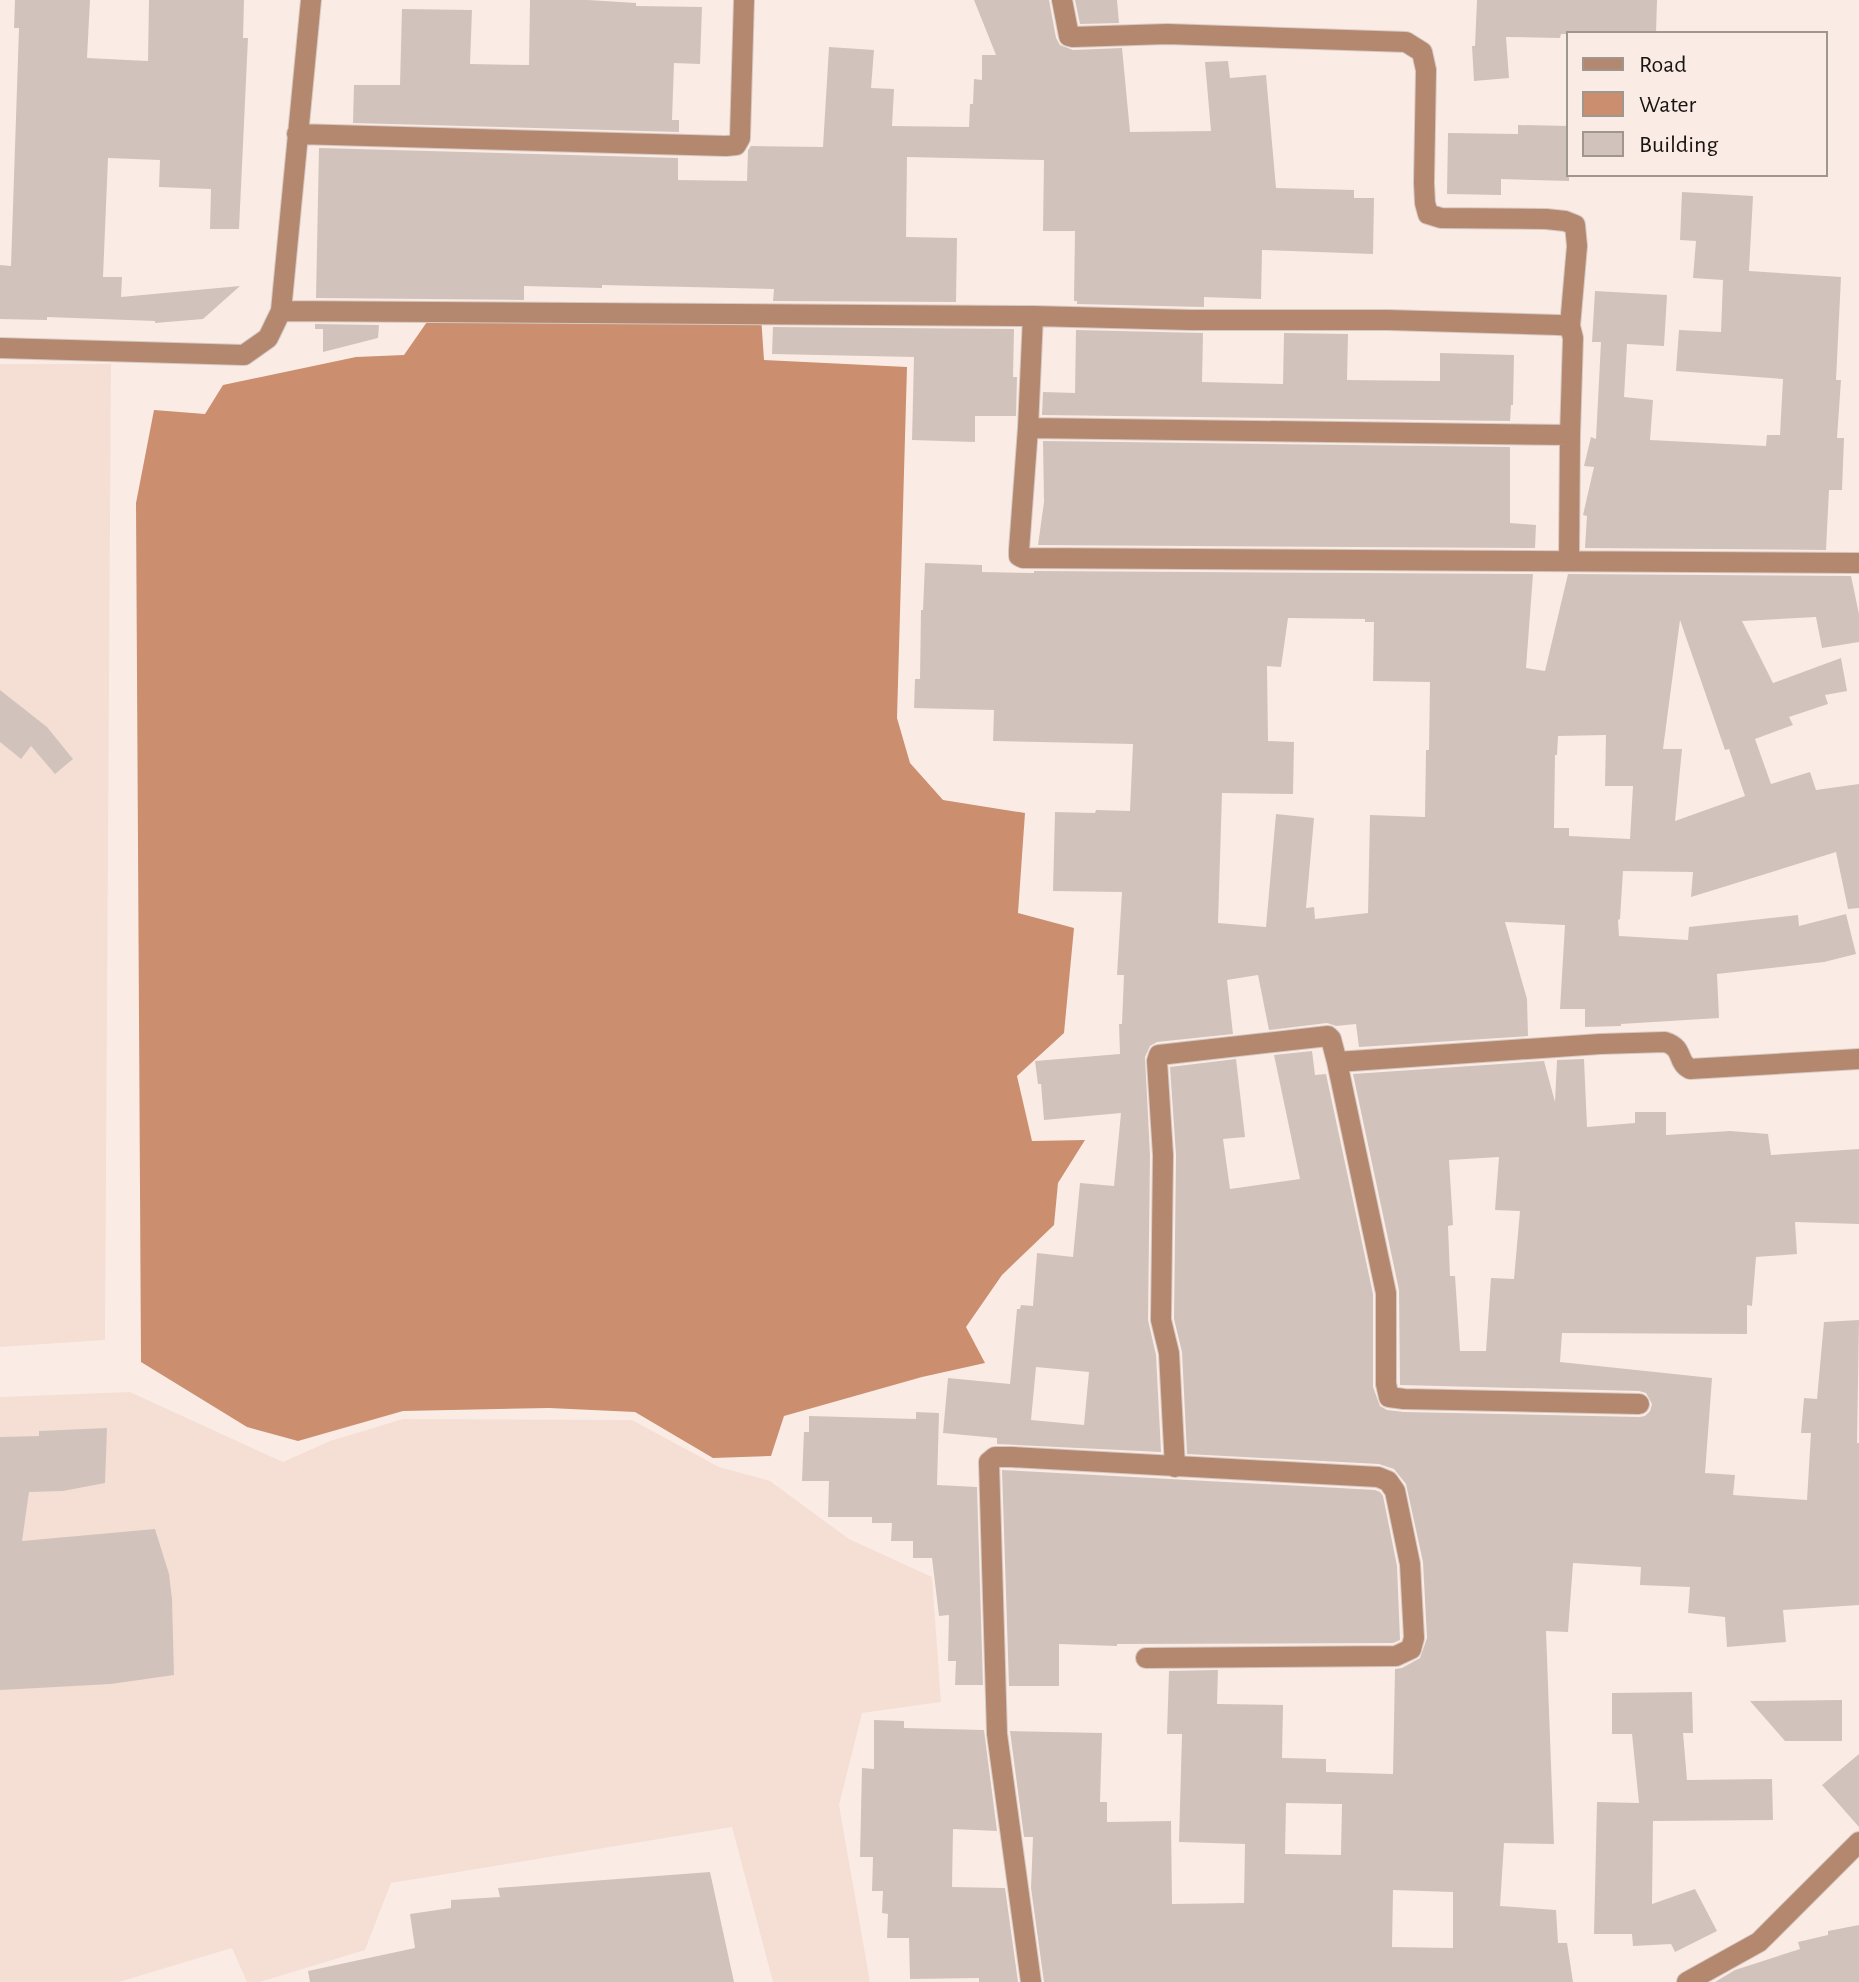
<svg xmlns="http://www.w3.org/2000/svg" width="1859" height="1982" viewBox="0 0 1859 1982" font-family="'Alegreya Sans',sans-serif">
  <rect width="100%" height="100%" fill="#faece5"/>
  <path fill="#f5dfd4" d="M0,364H111L105,1340L0,1347Z
    M130,1392L283,1462L330,1441L403,1419L632,1420L719,1467L770,1481L849,1539L932,1577L941,1702L862,1713L839,1805L870,1982H773L732,1827L391,1883L365,1950L260,1982H247L232,1948L119,1982H0V1397Z"/>
  <path fill="#cb8f70" d="M761,316L764,360L907,367L897,718L910,763L943,800L1025,813L1018,913L1074,928L1064,1033L1017,1076L1032,1141L1085,1140L1058,1183L1054,1225L1002,1275L966,1327L985,1363L922,1377L784,1416L771,1456L713,1458L635,1412L549,1408L403,1411L298,1441L247,1427L141,1362L136,503L154,410L205,414L223,385L356,357L404,355L429,319Z"/>
  <path fill="#d1c3bc" fill-rule="evenodd" d="M15,0H90L87,58L148,61L149,0H244L243,38H248L239,229H210L211,189L159,187L160,160L108,158L103,277H122L121,297L240,286L203,319L155,323V321L47,317V320L0,319V265L11,266L19,28H14Z
    M530,0H588L636,3V6L702,7L700,64L674,63L672,120H679V132L353,123L354,85H400L402,9L472,10L470,64L529,65Z
    M974,0H1049L1056,38L1060,45L1073,50L1122,48L1130,132L1211,131L1205,62L1228,61L1230,78L1266,75L1276,188L1354,190V198H1374L1373,254L1262,250L1261,299L1204,297V307L1077,304V301H1074L1075,231H1043L1044,160L907,157L906,237L957,238L956,302L773,301L774,289L602,285V288L524,286V300L316,298L319,148L678,158V180L747,181L748,150L751,146L823,147L829,47L874,50L871,88L894,89L892,126L969,127L970,104H973L974,79L982,80V55H996Z
    M1075,0H1117L1119,23L1080,24Z
    M1477,0H1657L1656,34H1561L1560,38L1506,37L1509,78L1474,81L1472,46H1475Z
    M1518,125L1569,126V181L1501,179V195L1447,194L1448,133L1518,134Z
    M1682,192L1753,196L1749,271L1841,277L1836,380H1841L1837,438H1844L1842,490H1829L1826,550L1585,548L1587,516L1583,515L1594,467L1584,466L1591,437L1596,439L1601,342H1592L1595,291L1667,295L1664,346L1627,344L1624,397L1653,400L1650,440L1766,446L1767,435H1780L1783,379L1676,371L1679,330L1721,332L1723,280L1693,278L1696,241L1680,240Z
    M315,324L379,325L378,338L323,352V329H315Z
    M773,327L1014,329L1013,377H1017L1016,416H975V442L912,440L914,357L772,354Z
    M1076,330L1203,333L1202,382L1283,384L1284,333L1348,334L1347,380L1440,381V353L1514,355L1513,405H1511L1510,421L1042,415L1043,392L1075,393Z
    M1043,441L1510,447V523L1536,525L1535,548L1038,545L1044,502Z
    M925,563L982,565V572L1034,573V571L1533,574L1526,668L1545,671L1568,574L1851,576L1859,614V642L1822,648L1816,617L1742,621L1773,683L1841,658L1847,691L1825,695L1828,704L1789,717L1793,725L1755,739L1771,784L1810,772L1816,790L1859,784V908L1848,909L1836,852L1691,897L1693,872L1623,871L1620,919L1618,920L1619,936L1688,940L1689,927L1798,915L1799,926L1846,914L1856,954L1824,962L1717,974L1719,1018L1621,1024V1026L1585,1027V1009H1560L1565,925L1505,922L1527,999L1528,1036L1359,1047L1356,1024L1336,1026L1327,1023L1269,1030L1258,975L1227,980L1233,1034L1157,1042L1150,1046L1145,1057L1150,1155L1148,1320L1156,1355L1161,1452L997,1444V1438L943,1433L948,1378L1010,1384L1017,1309H1020L1021,1305L1033,1306L1037,1253L1073,1257L1080,1183L1114,1186L1121,1113L1044,1120L1041,1084H1038L1035,1061L1120,1054L1119,1024H1122L1124,975H1117L1122,892L1053,891L1055,812L1095,813L1096,810L1130,811L1133,744L993,741L994,710L914,708L915,679H920L921,610H923ZM1288,618L1365,619V622H1374L1373,681L1430,682L1429,750H1426L1425,817L1370,815L1368,913L1315,919L1314,907L1306,908L1314,818L1276,814L1266,927L1218,923L1222,793L1293,794L1294,742L1268,741L1267,666L1281,667ZM1680,620L1725,750L1729,749L1745,796L1675,821L1682,749H1663ZM1606,735L1605,786H1633L1630,839L1569,836V828H1554L1555,755H1557L1558,736ZM1036,1367L1089,1372L1084,1425L1031,1420Z
    M0,690L47,727L73,759L55,774L31,746L21,759L0,742Z
    M1312,1051L1315,1075L1326,1074L1373,1294V1387L1380,1406L1387,1410L1404,1412L1639,1417L1645,1416L1650,1411L1652,1404L1646,1393L1639,1391L1400,1385L1399,1290L1353,1074L1544,1061L1555,1102L1557,1060L1584,1059L1587,1127L1635,1123V1112H1666V1135L1730,1131L1768,1134L1771,1155L1859,1149V1224L1795,1222L1797,1254L1756,1257L1752,1306L1747,1305V1334L1562,1333L1560,1362L1712,1378L1705,1473L1735,1475L1733,1495L1807,1500L1811,1433H1801L1804,1398L1817,1399L1824,1322L1859,1320L1857,1443H1859V1605L1783,1610L1786,1642L1727,1647L1725,1617L1688,1613L1690,1587L1640,1585L1641,1567L1573,1563L1568,1632L1546,1631L1554,1844L1504,1843L1500,1906L1556,1910L1558,1943H1567L1573,1982H1044L1031,1888L1033,1837H1024L1010,1731L1102,1733L1100,1802H1107V1822L1171,1821L1172,1904L1244,1903L1245,1844L1179,1842L1182,1734H1167L1169,1671L1218,1670L1217,1704L1283,1705L1282,1758L1326,1759V1772L1393,1774L1395,1669L1402,1668L1420,1658L1427,1638L1423,1562L1406,1484L1394,1469L1379,1464L1187,1454L1182,1352L1174,1319L1176,1155L1170,1067L1236,1059L1245,1137L1223,1139L1230,1189L1300,1179L1274,1055ZM1499,1157L1495,1210L1520,1211L1514,1279L1491,1278L1486,1351H1460L1455,1276H1450L1448,1226L1453,1225L1449,1160ZM1286,1803L1342,1804L1341,1855L1285,1854ZM1393,1890L1453,1892V1948L1392,1947Z
    M916,1412L939,1413L937,1485L977,1487L983,1685H955L956,1661H948L949,1615L939,1616L932,1558H913V1541H891L892,1523H872V1517H828L829,1481H802L804,1432H809V1416L916,1419Z
    M107,1428L105,1483L63,1491L29,1492L22,1541L155,1529L169,1574L172,1599L174,1675L111,1684L0,1690V1437L39,1436V1431Z
    M1002,1470L1375,1490L1380,1492L1383,1496L1397,1566L1400,1640L1393,1643L1117,1644V1646L1059,1644V1686H1009Z
    M1692,1692L1693,1733H1683L1687,1780L1772,1779L1773,1820L1653,1821L1652,1904L1695,1889L1717,1931L1675,1952L1671,1944L1633,1946L1632,1934H1594L1597,1802L1639,1803L1632,1734H1612V1693Z
    M1842,1700V1741H1785L1750,1701Z
    M874,1720L904,1721V1728L984,1730L997,1831L953,1829L952,1887L1005,1888L1018,1982H979V1978L910,1979L909,1938H887L888,1914L882,1913L883,1891H872L873,1857H860L862,1768L874,1769Z
    M1859,1754V1827L1822,1785Z
    M710,1872L734,1982H310L308,1971L415,1948L410,1914L451,1908V1900L500,1897L498,1888Z
    M1859,1925V1982H1715L1735,1970L1800,1949L1798,1942L1828,1935V1931Z"/>
  <g fill="none" stroke-linecap="round" stroke-linejoin="round">
    <g stroke="#d6c9c3" stroke-width="22">
      <path id="minor" d="M1062,0L1069,36L1073,37L1167,34L1406,42L1422,52L1426,70L1424,183L1425,203L1428,214L1441,218L1546,219L1565,221L1575,225L1577,246L1570,326
        M297,134L726,146L736,145L740,138L744,0
        M281,311L1033,316L1028,428L1019,550V556L1023,558L1859,563
        M1033,316L1191,320H1388L1558,325L1570,326L1573,338L1570,435L1569,561
        M0,348L244,355L268,338L281,311L311,0
        M1028,428L1570,435
        M1337,1062L1386,1293V1384L1389,1397L1404,1399L1639,1404
        M1175,1467L1169,1353L1161,1320L1163,1155L1157,1061L1159,1055L1328,1036L1331,1039L1337,1062L1600,1044L1665,1042C1685,1048 1676,1062 1690,1069L1859,1059
        M1031,1982L997,1734L989,1462L995,1457H1011L1378,1477L1388,1481L1395,1491L1410,1564L1414,1638L1411,1649L1396,1656L1146,1658
        M1687,1982L1759,1942L1859,1842"/>
    </g>
    <use href="#minor" stroke="#b4876f" stroke-width="20"/>
  </g>
  <rect x="1567" y="32" width="260" height="144" fill="#faece5" stroke="#a09690" stroke-width="2"/>
  <rect x="1583" y="58" width="40" height="12" fill="#b4876f" stroke="#a09690" stroke-width="2"/>
  <text x="1639" y="72" font-size="24" fill="#181411">Road</text>
  <rect x="1583" y="92" width="40" height="24" fill="#cb8f70" stroke="#a09690" stroke-width="2"/>
  <text x="1639" y="112" font-size="24" fill="#181411">Water</text>
  <rect x="1583" y="132" width="40" height="24" fill="#d1c3bc" stroke="#a09690" stroke-width="2"/>
  <text x="1639" y="152" font-size="24" fill="#181411">Building</text>
</svg>
